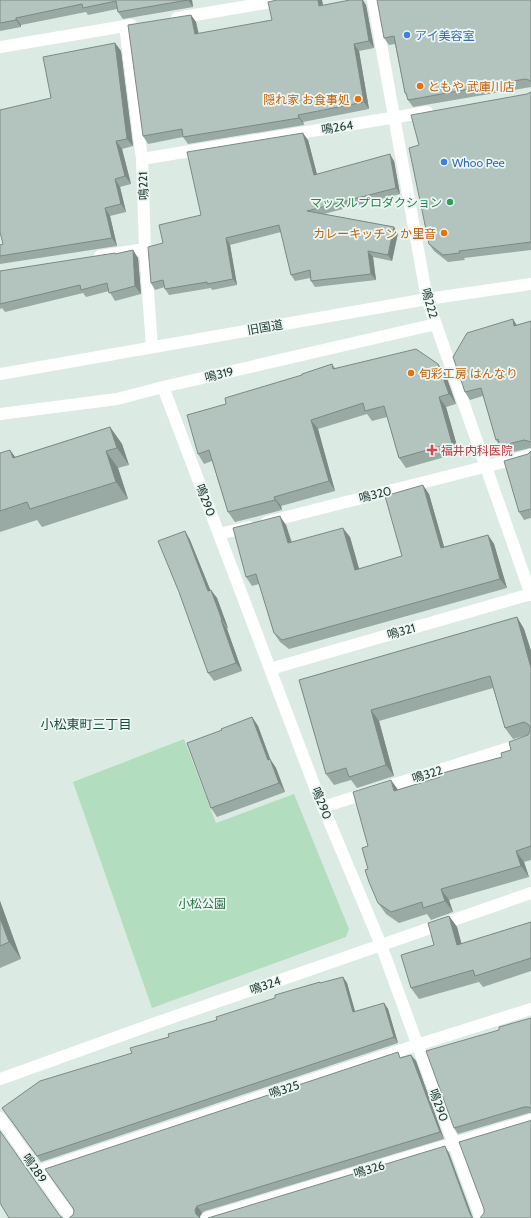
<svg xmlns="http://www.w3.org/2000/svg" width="531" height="1218" viewBox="0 0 531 1218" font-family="Cabin,'Noto Sans JP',sans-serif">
  <rect width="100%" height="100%" fill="#dceae4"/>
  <path fill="#b3ddbf" d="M184,739L216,823L294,794L349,929L346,937L152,1008L73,782Z"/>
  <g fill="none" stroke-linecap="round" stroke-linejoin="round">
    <path stroke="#fff" stroke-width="12" d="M373,0L427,299L531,595
      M177,18L283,0
      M125,26L142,159L145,249L152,347
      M0,47L131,25
      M142,159L427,112
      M100,256L145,249
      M0,374L427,299L531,284
      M163,387L316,790L381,945L481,1218
      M0,414L117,399L163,387L436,324
      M267,522L531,455
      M219,534L249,527
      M270,669L531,594
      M323,807L531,741
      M0,1079L156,1023L531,893
      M0,1118L71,1218
      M38,1171L417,1045L531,1009
      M207,1218L531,1120"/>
  </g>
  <path fill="#99a9a3" d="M0,0H192L193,7L123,19L118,12L117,9L88,15L86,12L21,25V27L0,31Z
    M277,0H322L323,5H366L374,48L359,51L369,109L303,122L304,125L188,144L183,137L148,144L143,136L191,15L196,22L199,34L272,20Z
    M531,0V87L413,107L408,100L407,96L405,93L395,44L389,45L384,38Z
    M115,43L121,51L133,146L122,149L131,184L120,187L126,212L110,216L117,246L0,264V245L3,244L51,98Z
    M531,92V250L464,258L465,260L448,262L434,251L429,244L419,145Z
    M308,140L317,175L394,161L400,194L324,214L394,227L398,233L392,261L373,257L376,280L315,287L311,281L310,278L295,281L291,275L281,232L230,245L237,285L212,290L211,288L169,295L165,289V287L155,290L151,283L163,243L201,215Z
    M133,250L138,258L141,294L115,301L109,291L86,297L83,293L5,312L2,308L0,309V271L116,254Z
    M531,321V448H530L505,454L496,440L483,396L470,400L465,392L517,325Z
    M332,364L335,368L438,364L445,373L456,404L446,407L459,453L406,468L399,458L387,417L372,421L367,414L318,429L335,491L281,506L282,510L235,522L228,512L212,461L204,464L198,454L226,404Z
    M110,427L122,444L129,465L118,468L128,499L42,527L37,520L0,532V453L15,457Z
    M531,451V518L524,520L519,512L528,454Z
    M429,494L444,547L488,535L494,544L507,588L289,649L280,642L274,633L259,584L252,586L246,577L286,525L292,542L350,537L359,569L402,556Z
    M185,531L190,540L210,590L217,598L228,628L227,629L242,671L214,681L208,673Z
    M517,617L524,629L531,651V860L524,862L529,877L449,900L453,912L431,920L427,914L399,923L386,914L378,903L368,869V846L398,790L440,777L502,757L511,750L528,735L513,739L505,728L493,688L379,721L394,776L357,788L351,780L334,785L326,774L299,680Z
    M252,717L258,726L270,759L276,768L285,792L217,817L211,808L222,730Z
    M0,901L21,959L0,968Z
    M449,916L457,927L461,944L531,922V971L483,987L479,982L419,999L411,988Z
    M343,977L347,983L355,1012L384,1003L388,1009L398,1043L41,1162L2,1108L132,1053L169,1037L217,1020L275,998L321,983Z
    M531,1018V1113H529L458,1134L454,1128L499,1030Z
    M411,1055L416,1061L444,1139L205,1211L202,1213L200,1216L69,1218L402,1057Z"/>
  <path fill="#7d8984" d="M188,0H192L193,7Z
    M318,0H322L324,13L319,6Z
    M362,0H363L366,5L374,48L369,41Z
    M191,15L196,22L200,42L195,34Z
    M16,18L21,25V27L16,20Z
    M115,43L121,51L133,146L127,139Z
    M354,44L359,51L369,109L364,102Z
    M298,115L303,122L304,125L299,118Z
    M303,133L308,140L319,182L314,175Z
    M116,141L122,149L131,184L125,176Z
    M390,154L394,161L400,194L396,188Z
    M115,179L120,187L126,212L121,204Z
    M105,208L110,216L117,246L112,238Z
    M394,227L398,233L392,261L388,255Z
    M226,238L230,245L237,285L233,279Z
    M133,250L138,258L141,294L135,286Z
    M368,251L373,257L376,280L371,274Z
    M513,319L518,327L514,326Z
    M438,364L445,373L456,404L449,394Z
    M439,397L446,407L459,453L452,443Z
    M311,420L318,429L335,491L329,481Z
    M110,427L122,444L129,465L117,448Z
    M10,450L23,467L13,458Z
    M106,451L118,468L128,499L116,482Z
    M423,485L429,494L447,557L441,548Z
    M274,497L281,506L282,510L275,500Z
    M280,516L286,525L294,552L288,543Z
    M343,528L350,537L362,579L355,570Z
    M185,531L190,540L214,599L208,591Z
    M488,535L494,544L507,588L500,579Z
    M211,590L217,598L228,628L222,620Z
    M517,617L524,629L531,651V668Z
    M221,620L227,629L242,671L236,663Z
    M371,710L379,721L394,776L386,765Z
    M252,717L258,726L274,769L268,760Z
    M270,759L276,768L285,792L279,783Z
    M391,780L399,791H394Z
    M516,851L524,862L529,877L521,866Z
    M441,889L449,900L453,912L445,901Z
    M0,901L21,959L9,942L0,918Z
    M449,916L457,927L465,956L457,945Z
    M343,977L347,983L357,1018L353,1012Z
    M384,1003L388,1009L398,1043L394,1037Z
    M411,1055L416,1061L444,1139L440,1132Z
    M445,1146L449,1153L473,1218H472L470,1214Z
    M197,1206L202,1213L200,1216V1218L196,1214L195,1210Z"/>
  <path fill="#b2c4bd" stroke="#7d8984" d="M0,0H188L118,12L116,1L83,8L82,4L16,18V20L0,23Z
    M277,0H318L319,6L350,0H362L369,41L354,44L364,102L298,115L299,118L183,137L182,129L143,136L128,25L191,15L195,34L272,20L268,2Z
    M377,0H531V82L529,80L525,79L408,100L406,93H405L394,36L384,38Z
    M115,43L127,139L116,141L125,176L115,179L121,204L105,208L112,238L0,256V245L3,244L0,232V110L51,98L43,57Z
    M531,92V242L459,251L460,253L443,255L429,244L409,148L419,145L411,115L527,94Z
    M303,133L314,175L390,154L396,188L307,211L394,227L388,255L368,251L371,274L311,281L310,270L291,275L279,225L226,238L233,279L207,284V282L165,289L163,280L151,283L148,247L163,243L159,225L201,215L187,152Z
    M133,250L135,286L109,293L107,283L81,290L80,285L0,304V271L115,253V254Z
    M513,319L514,326L531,321V442L524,440L500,446L498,439L496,440L481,388L465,392L453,357L467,333Z
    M416,349L438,364L449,394L439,397L452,443L399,458L384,406L365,411L363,403L311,420L329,481L274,497L275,500L228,512L209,450L198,454L187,415L226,404L225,398L302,375V374L332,364L333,369Z
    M110,427L117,448L106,451L116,482L30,509L27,502L0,511V453L10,450L13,458Z
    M531,451V509L519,512L504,461L528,454Z
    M423,485L441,548L488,535L500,579L282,640L274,633L256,574L246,577L233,528L280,516L288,543L343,528L355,570L402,556L385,496Z
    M185,531L208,591L211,590L222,620H221L236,663L208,673L179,592L158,541Z
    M517,617L531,668V846L516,851L521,866L441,889L445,901L423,908L422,902L391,912L378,903L369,882L365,870L368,869L362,848L368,846L353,792L391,780L394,791L440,777L439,774L502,757L501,753L511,750L509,742L528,735L530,731V727L528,724L524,722L505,728L490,676L371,710L386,765L349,777L346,768L326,774L299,680Z
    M252,717L268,760L270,759L279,783L211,808L187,743L222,730L221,729Z
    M449,916L457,945L531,922V958L475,976L473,970L411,988L401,955L434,945L428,923Z
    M0,918L9,942L0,946Z
    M343,977L353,1012L384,1003L394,1037L37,1156L2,1108L40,1081L132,1053L130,1048L169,1037L168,1034L217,1020L216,1017L275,998V995L320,982V983Z
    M531,1018V1109L529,1107H524L454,1128L426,1051L499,1030V1027Z
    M398,1052L400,1058L411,1055L440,1132L200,1205L197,1206L195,1210L196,1214L200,1218H69L73,1215L74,1211L73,1208L45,1169Z
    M531,1120V1218H480L484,1213V1209L459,1142L529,1121Z
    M0,1131L60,1216L63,1218H9L0,1203Z
    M445,1146L470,1214L472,1217L473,1218H208Z"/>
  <g fill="#3f7fe0" stroke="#edf6f2" stroke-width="1.5">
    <circle cx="407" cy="35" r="4"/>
    <circle cx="444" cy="162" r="4"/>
  </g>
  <g fill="#e8710a" stroke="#edf6f2" stroke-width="1.5">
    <circle cx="420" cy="86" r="4"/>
    <circle cx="358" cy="99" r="4"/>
    <circle cx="444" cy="233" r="4"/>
    <circle cx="411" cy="373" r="4"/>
  </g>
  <circle fill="#2e9e5b" stroke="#edf6f2" stroke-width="1.5" cx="450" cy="202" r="4"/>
  <path fill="#e0444e" stroke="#edf6f2" stroke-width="1.5" d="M430 444h4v4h4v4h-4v4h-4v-4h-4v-4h4z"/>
  <g text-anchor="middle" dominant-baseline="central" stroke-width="3.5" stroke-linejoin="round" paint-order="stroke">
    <g font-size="12" fill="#366cbe" stroke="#edf6f2" text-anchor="start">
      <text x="415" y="35">アイ美容室</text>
      <text x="452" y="162">Whoo Pee</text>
    </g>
    <g font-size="12" fill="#c56008" stroke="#edf6f2" text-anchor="start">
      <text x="428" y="86">ともや 武庫川店</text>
      <text x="350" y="99" text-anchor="end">隠れ家 お食事処</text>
      <text x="436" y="233" text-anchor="end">カレーキッチン か里音</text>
      <text x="419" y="373">旬彩工房 はんなり</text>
    </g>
    <g font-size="12" fill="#1e3933" stroke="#edf6f2">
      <text transform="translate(337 127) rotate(-9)">鳴264</text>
      <text transform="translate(143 186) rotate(-92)">鳴221</text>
      <text transform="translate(430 303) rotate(74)">鳴222</text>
      <text transform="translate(265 327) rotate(-10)">旧国道</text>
      <text transform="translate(219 374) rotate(-13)">鳴319</text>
      <text transform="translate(375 494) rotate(-14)">鳴320</text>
      <text transform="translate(206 500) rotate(69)">鳴290</text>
      <text transform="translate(401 631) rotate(-16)">鳴321</text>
      <text transform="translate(427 774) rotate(-17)">鳴322</text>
      <text transform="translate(322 803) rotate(68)">鳴290</text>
      <text transform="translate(265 985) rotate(-19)">鳴324</text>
      <text transform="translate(284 1089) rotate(-18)">鳴325</text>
      <text transform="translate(439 1105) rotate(70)">鳴290</text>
      <text transform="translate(35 1168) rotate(55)">鳴289</text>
      <text transform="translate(369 1169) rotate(-17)">鳴326</text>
    </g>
    <g font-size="12" fill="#27864d" stroke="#edf6f2" text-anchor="end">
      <text x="442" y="202">マッスルプロダクション</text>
    </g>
    <g font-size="12" fill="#be3a42" stroke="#edf6f2" text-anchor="start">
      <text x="441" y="450">福井内科医院</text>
    </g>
    <g font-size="12" fill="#267245" stroke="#edf6f2">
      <text x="202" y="903">小松公園</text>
    </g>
    <g font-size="13" fill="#194c41" stroke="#edf6f2">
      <text x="86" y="724">小松東町三丁目</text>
    </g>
  </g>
</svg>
